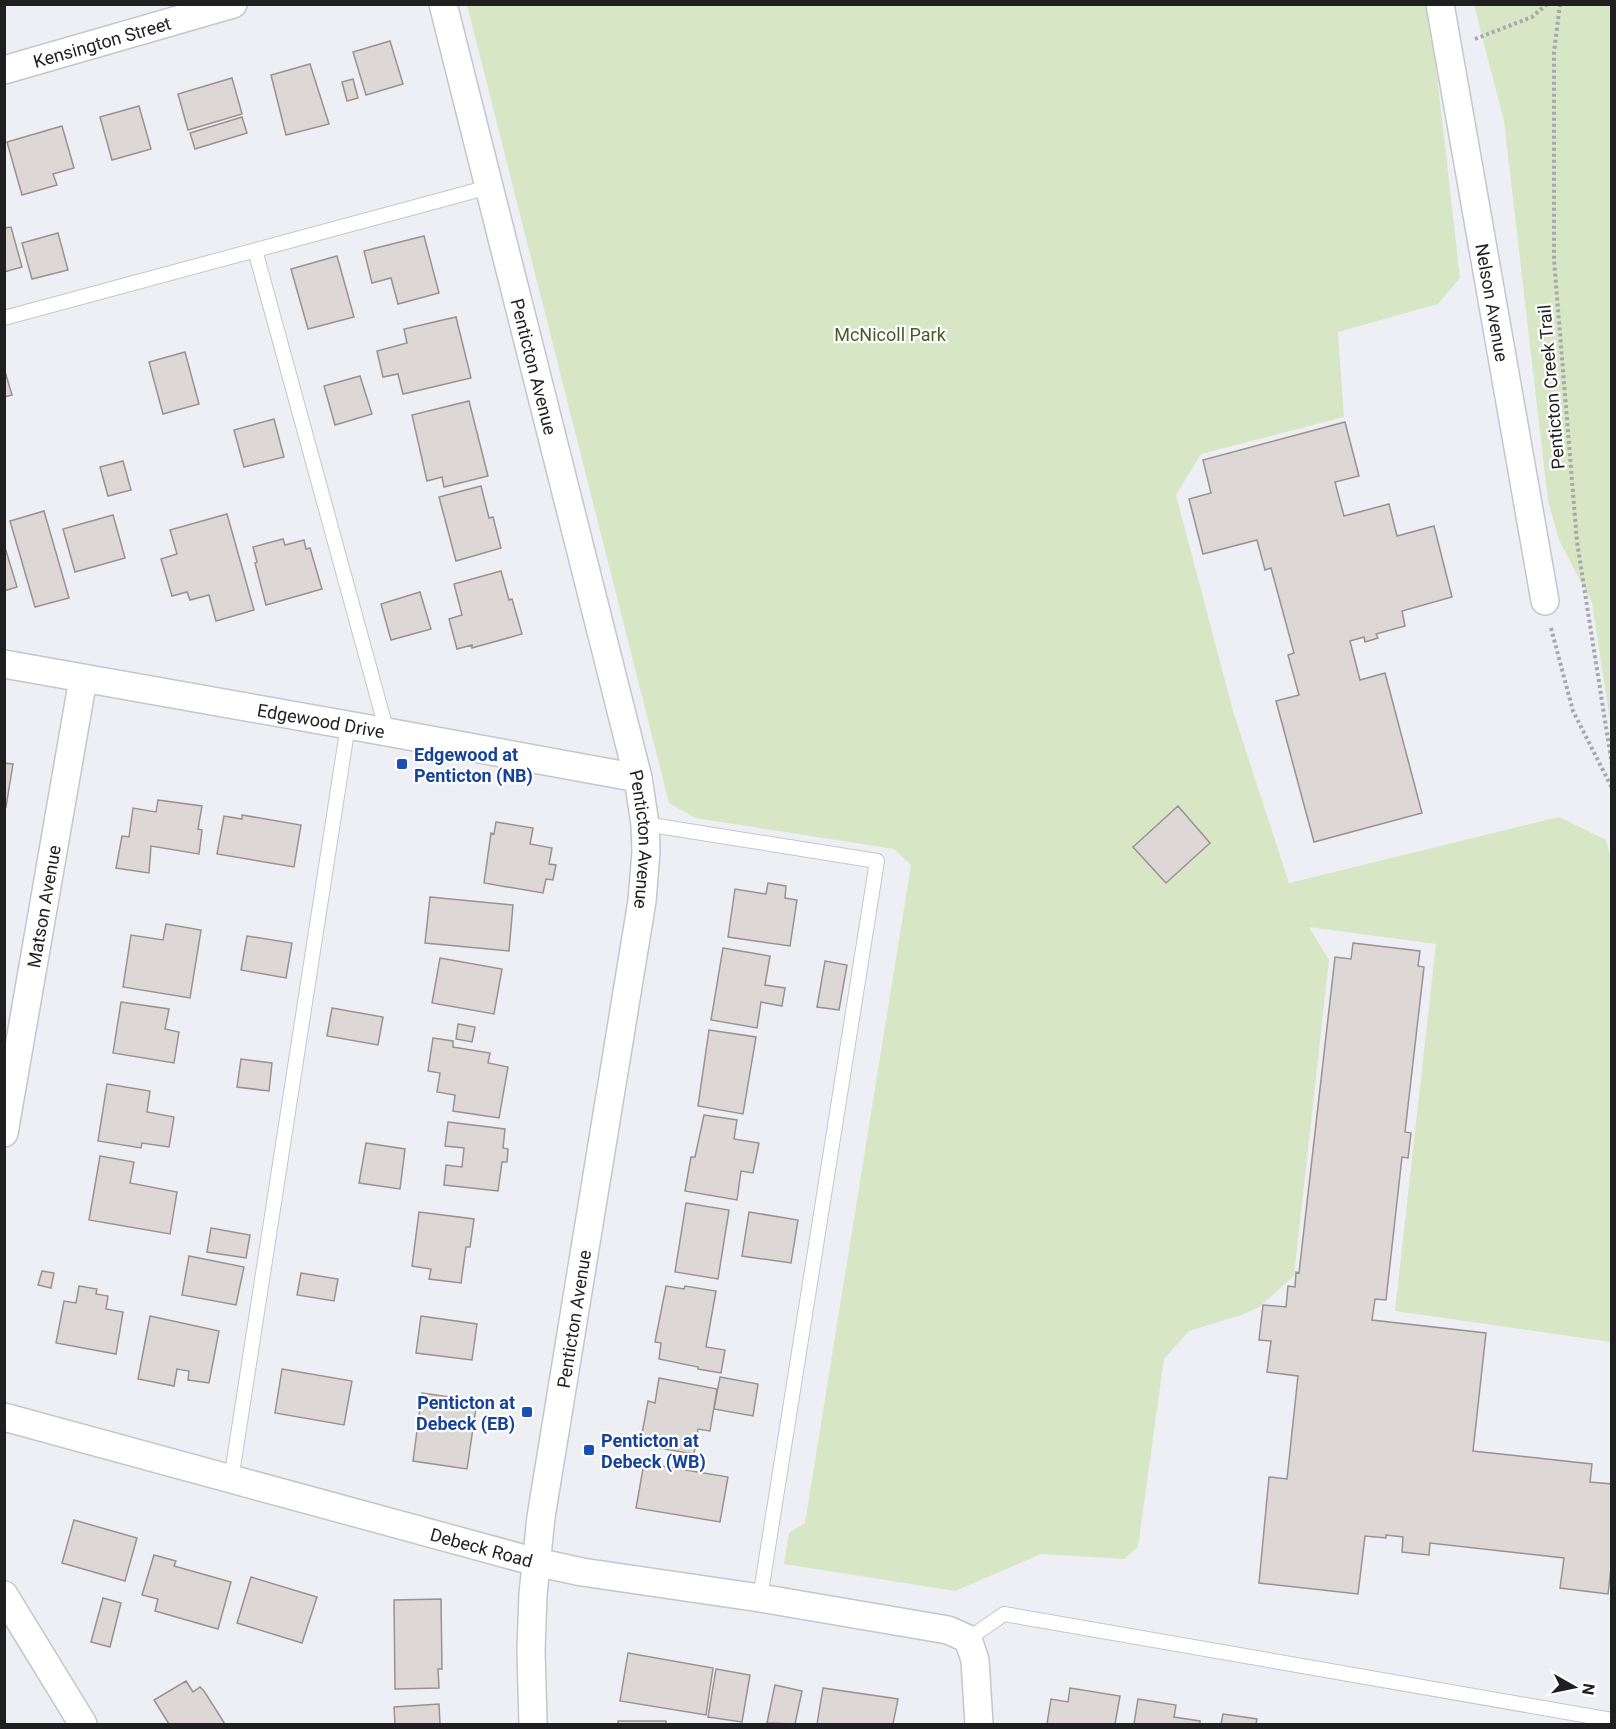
<svg xmlns="http://www.w3.org/2000/svg" width="1616" height="1729" viewBox="0 0 1616 1729" font-family="Roboto,sans-serif">
  <rect width="100%" height="100%" fill="#eeeff5"/>
  <path fill="#d7e7c5" d="M467,5H1429L1460,278L1438,304L1338,332L1344,417L1201,454L1176,495L1233,711L1289,883L1559,817L1606,840L1612,863L1611,1342L1395,1311L1436,944L1309,927L1329,960L1294,1276L1258,1308L1241,1315L1189,1331L1164,1359L1138,1547L1124,1559L1041,1554L955,1591L784,1564L789,1533L805,1523L911,865L894,849L695,818L669,803Z
    M1474,5H1611V727L1592,603L1559,540L1548,501L1504,121Z"/>
  <path fill="#ddd7d5" stroke="#999291" stroke-width="1.5" d="M390,41L403,84L366,95L353,52Z
    M310,64L329,124L286,135L271,75Z
    M232,78L242,114L188,130L178,94Z
    M353,79L358,98L347,101L342,82Z
    M139,106L151,149L112,160L100,117Z
    M242,117L247,133L195,149L190,133Z
    M62,126L74,168L53,174L57,185L22,195L7,142Z
    M11,227L22,267L4,272V228Z
    M58,233L68,270L32,279L22,243Z
    M424,236L439,293L398,304L391,278L372,283L364,251Z
    M337,256L354,317L308,329L291,269Z
    M456,317L471,378L403,394L398,374L383,377L377,351L407,343L404,329Z
    M185,352L199,404L163,414L149,362Z
    M4,368L12,395L4,397Z
    M360,376L372,414L335,425L324,386Z
    M469,401L488,476L444,487L442,477L427,481L412,415Z
    M274,419L284,457L244,467L234,430Z
    M1345,422L1359,476L1335,482L1344,516L1389,504L1397,536L1434,526L1452,597L1402,611L1405,626L1376,634L1378,638L1365,642L1364,637L1350,641L1360,680L1385,673L1422,813L1314,842L1276,701L1299,695L1288,655L1294,653L1271,568L1265,570L1257,540L1203,554L1189,499L1211,493L1203,460Z
    M123,461L131,490L108,496L100,467Z
    M481,486L489,518L493,517L501,548L456,561L439,497Z
    M44,511L69,598L35,607L10,521Z
    M227,514L254,610L216,621L209,595L190,600L187,592L172,596L161,559L177,554L170,530Z
    M113,515L125,558L75,572L63,529Z
    M283,539L285,545L304,540L306,549L310,548L322,589L266,605L255,563L257,562L253,547Z
    M4,544L17,587L4,591Z
    M501,571L509,600L512,599L522,634L472,648V645L457,649L449,619L462,615L454,584Z
    M420,592L431,629L391,640L381,604Z
    M4,763L13,764L6,807H4Z
    M158,800L202,806L198,829L202,830L199,854L151,846L149,873L116,868L122,836L129,837L133,808L156,812Z
    M1178,806L1210,843L1166,883L1133,847Z
    M242,815L301,825L294,867L217,854L224,816L242,819Z
    M496,822L533,828L530,844L552,848L549,864L556,865L553,880L546,879L543,893L484,883L491,833L494,834Z
    M768,883L786,886L785,898L797,900L790,946L728,937L735,889L766,894Z
    M430,897L513,905L509,951L425,943Z
    M166,924L201,930L190,998L123,987L131,935L163,940Z
    M247,936L292,943L286,978L241,970Z
    M1353,943L1420,951L1418,966L1424,967L1405,1132L1411,1133L1408,1158L1402,1157L1386,1300L1375,1299L1372,1320L1486,1333L1473,1451L1592,1464L1590,1482L1612,1484V1559L1608,1594L1560,1588L1564,1558L1430,1543L1429,1555L1402,1552L1403,1537L1386,1535V1538L1365,1536L1358,1594L1259,1583L1269,1477L1287,1479L1298,1376L1267,1372L1271,1341L1259,1340L1263,1305L1286,1307L1288,1286L1295,1287L1296,1272L1299,1273L1335,957L1351,959Z
    M723,948L770,956L765,985L785,988L782,1006L761,1002L757,1028L711,1020Z
    M440,958L502,969L494,1014L432,1003Z
    M825,961L847,965L839,1010L817,1007Z
    M121,1002L169,1009L165,1029L179,1032L174,1063L113,1053Z
    M332,1008L383,1017L378,1045L327,1036Z
    M458,1024L475,1027L472,1042L456,1039Z
    M709,1030L756,1037L743,1114L698,1106Z
    M433,1038L453,1041V1047L490,1053L488,1063L508,1067L499,1118L453,1111L455,1095L437,1092L440,1073L428,1071Z
    M241,1059L272,1063L269,1091L237,1087Z
    M107,1084L150,1091L147,1112L174,1117L169,1147L142,1143L141,1148L98,1141Z
    M704,1115L737,1120L734,1139L759,1143L753,1173L741,1171L737,1200L685,1191L691,1157H695Z
    M448,1122L505,1129L503,1148L508,1149L507,1162H502L498,1191L444,1185L446,1165L462,1167L464,1148L445,1146Z
    M366,1143L405,1149L400,1189L359,1183Z
    M100,1156L134,1162L130,1183L177,1192L170,1234L89,1220Z
    M686,1203L729,1210L718,1279L675,1272Z
    M419,1212L474,1219L470,1247H466L461,1283L429,1279L431,1269L412,1266Z
    M749,1212L798,1220L791,1263L742,1256Z
    M211,1228L250,1235L246,1258L207,1252Z
    M189,1256L244,1267L236,1305L182,1295Z
    M42,1271L54,1273L51,1288L38,1285Z
    M301,1273L338,1279L334,1301L297,1295Z
    M79,1286L97,1289L96,1294L108,1296L106,1309L123,1312L116,1354L56,1343L64,1301L76,1303Z
    M666,1286L684,1289L685,1286L716,1291L706,1347L725,1350L721,1373L698,1369V1367L659,1359L661,1343L655,1342Z
    M150,1316L219,1331L209,1383L188,1380L189,1371L177,1369L174,1386L138,1379Z
    M421,1316L477,1324L472,1360L416,1353Z
    M282,1369L352,1381L344,1425L275,1413Z
    M720,1377L758,1384L753,1416L714,1409Z
    M659,1378L717,1389L710,1431L698,1429L694,1454L640,1445L648,1401L655,1403Z
    M422,1393L477,1401L467,1469L413,1461Z
    M644,1463L728,1477L720,1522L636,1508Z
    M74,1520L137,1538L125,1581L62,1563Z
    M154,1555L176,1561L174,1566L231,1582L218,1629L155,1611L158,1599L142,1595Z
    M251,1577L317,1597L302,1643L237,1623Z
    M103,1598L121,1603L110,1647L91,1642Z
    M441,1599L442,1669H438L439,1688L395,1689L394,1600Z
    M628,1653L713,1668L706,1715L620,1701Z
    M716,1669L750,1675L742,1722L708,1717Z
    M186,1681L193,1692L200,1687L204,1691L225,1724H169L154,1700Z
    M775,1685L802,1691L795,1724L767,1723Z
    M823,1688L898,1699L893,1724H817Z
    M1070,1688L1120,1696L1115,1724H1047L1051,1699L1068,1702Z
    M1138,1699L1176,1705L1174,1717L1200,1721V1724H1134Z
    M439,1704L440,1724H395L394,1707Z
    M1223,1714L1257,1719L1256,1724H1221Z
    M618,1721H666V1724H618Z"/>
  <g fill="none" stroke-linecap="round" stroke-linejoin="round">
    <g stroke="#c5c6cc" stroke-width="16">
      <path id="lane" d="M255,250L387,732
        M4,318L489,187
        M645,824L877,861L760,1598
        M231,1480L348,725
        M968,1639L1004,1614L1612,1720"/>
    </g>
    <g stroke="#c5c6cc" stroke-width="30">
      <g id="street">
        <path id="s1" d="M443,4L638,778L645,824L646,852L642,901L541,1517L533,1594L531,1650L533,1724"/>
        <path id="s2" d="M1440,4L1545,601"/>
        <path id="s3" d="M4,70L233,4"/>
        <path id="s4" d="M4,664L387,732L638,778"/>
        <path id="s5" d="M4,1133L83,679"/>
        <path id="s6" d="M4,1417L536,1562L582,1572L760,1598L948,1630L968,1639L975,1660L979,1724"/>
        <path d="M4,1595L83,1724"/>
      </g>
    </g>
    <path stroke="#a7a8ac" stroke-width="4" stroke-dasharray="3 3" stroke-linecap="butt" d="M1560,4L1554,52V260L1577,542L1612,765
      M1475,39L1532,17L1547,4
      M1551,628L1573,711L1612,788"/>
    <use href="#lane" stroke="#fff" stroke-width="14"/>
    <use href="#street" stroke="#fff" stroke-width="27"/>
  </g>
  <g fill="#1a4fb4" stroke="#fff" stroke-width="2">
    <rect x="396" y="758" width="12" height="12" rx="3"/>
    <rect x="521" y="1406" width="12" height="12" rx="3"/>
    <rect x="583" y="1444" width="12" height="12" rx="3"/>
  </g>
  <g text-anchor="middle" dominant-baseline="central" stroke-width="4.5" stroke-linejoin="round" paint-order="stroke">
    <g font-size="18" fill="#1f1f21" stroke="#fff">
      <text stroke="none"><textPath href="#s3" startOffset="102">Kensington Street</textPath></text>
      <text stroke="none"><textPath href="#s2" startOffset="303">Nelson Avenue</textPath></text>
      <text stroke="none"><textPath href="#s1" startOffset="374">Penticton Avenue</textPath></text>
      <text transform="translate(1551 387) rotate(-95)">Penticton Creek Trail</text>
      <text stroke="none"><textPath href="#s4" startOffset="322">Edgewood Drive</textPath></text>
      <text stroke="none"><textPath href="#s1" startOffset="860">Penticton Avenue</textPath></text>
      <text stroke="none"><textPath href="#s5" startOffset="230">Matson Avenue</textPath></text>
      <text transform="translate(574 1319) rotate(-81)">Penticton Avenue</text>
      <text stroke="none"><textPath href="#s6" startOffset="495">Debeck Road</textPath></text>
    </g>
    <g font-size="18" fill="#455b28" stroke="#fff">
      <text x="890" y="334">McNicoll Park</text>
    </g>
    <g font-size="18" font-weight="bold" fill="#164399" stroke="#fff" text-anchor="start">
      <text x="414" y="754">Edgewood at<tspan x="414" dy="21">Penticton (NB)</tspan></text>
      <text x="515" y="1402" text-anchor="end">Penticton at<tspan x="515" dy="21">Debeck (EB)</tspan></text>
      <text x="601" y="1440">Penticton at<tspan x="601" dy="21">Debeck (WB)</tspan></text>
    </g>
  </g>
  <rect width="1616" height="1729" fill="none" stroke="#1f1f21" stroke-width="12"/>
  <g transform="translate(1574 1687) rotate(99)" stroke="#ffffff" stroke-width="4.5" paint-order="stroke">
  <path d="M0-4.5L10 22L0 15L-10 22Z" fill="#1f1f21"/>
  <text y="-9" font-size="16" font-weight="bold" text-anchor="middle" fill="#1f1f21">N</text>
  </g>
</svg>
